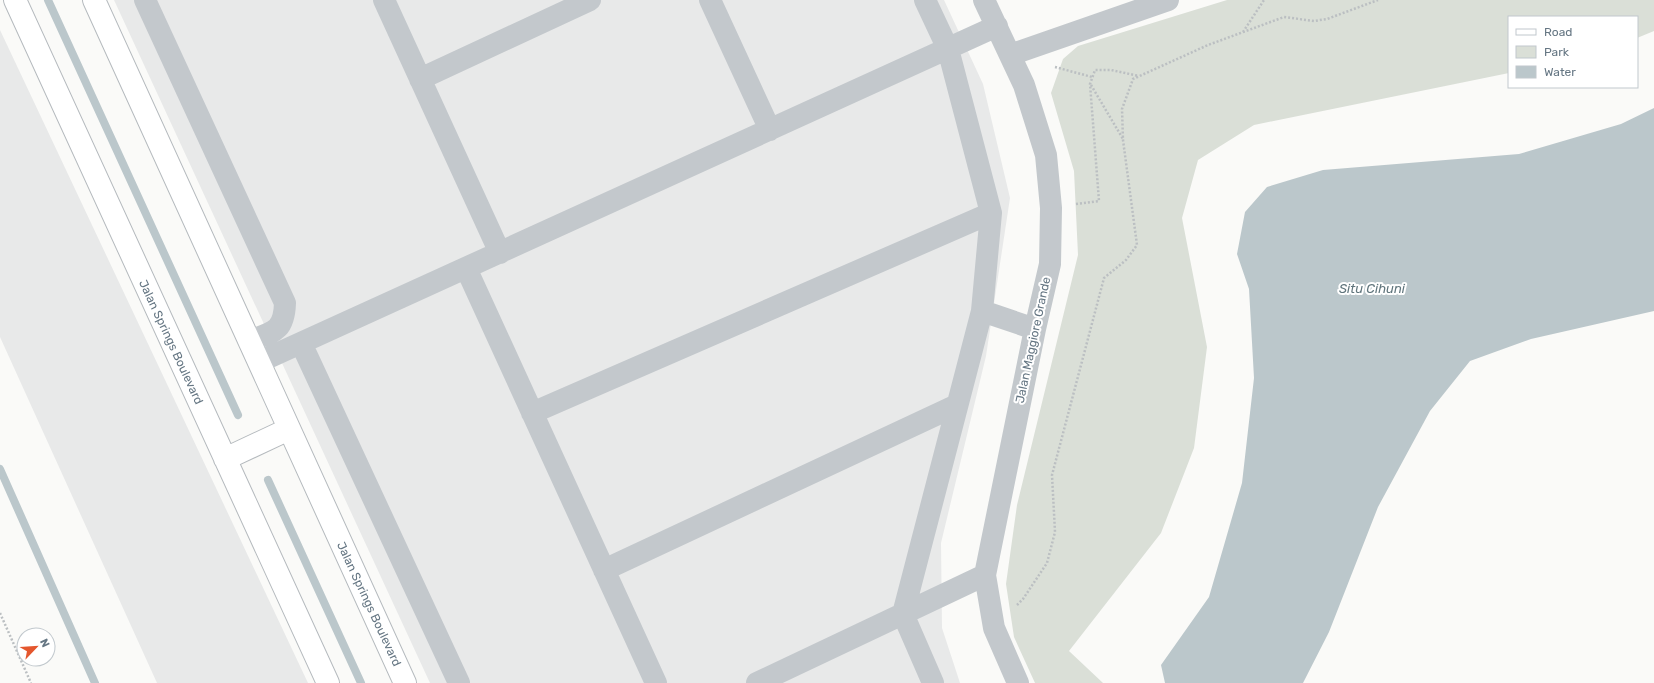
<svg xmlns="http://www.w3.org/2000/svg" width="1654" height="683" viewBox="0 0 1654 683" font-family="Rubik,sans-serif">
  <rect width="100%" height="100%" fill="#fafaf8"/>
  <path fill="#e8e9e9" d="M114,0H944L983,84L1010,198L986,356L941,543L942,628L960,683H430Z
    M0,30L308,683H157L0,337Z"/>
  <path fill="#dadfd7" d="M1227,0H1654V31L1637,38V17H1509V73L1254,125L1198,160L1182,218L1207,347L1194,448L1161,533L1069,651L1103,683H1035L1014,637L1006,584L1017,505L1078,255L1074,171L1051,93L1063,59L1078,46Z"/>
  <path fill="#bbc7cb" d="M1654,108V311L1531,339L1470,361L1430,411L1378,507L1329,632L1303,683H1165L1161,665L1209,597L1242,483L1254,378L1249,289L1237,254L1245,212L1267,187L1323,170L1519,154L1621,124Z"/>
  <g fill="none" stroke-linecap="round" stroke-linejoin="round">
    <path stroke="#bbc7cb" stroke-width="8" d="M48,0L238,415
      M0,469L95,683
      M268,480L361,683"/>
    <g stroke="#b5babe" stroke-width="24">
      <path id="major" d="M15,0L328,683
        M94,0L405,683
        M225,459L289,429"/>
    </g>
    <path stroke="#bbbfc2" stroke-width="2.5" stroke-dasharray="2 2" stroke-linecap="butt" d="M1243,32L1264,0
      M1055,67L1092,77
      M1091,85L1123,139
      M1076,204L1099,201L1090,84L1095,70H1111L1139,76
      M1017,605L1023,599L1047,563L1055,532L1052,475L1104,278L1126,260L1137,245L1123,140L1122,109L1133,79L1208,45L1284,17L1314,21L1327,19L1378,0
      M0,613L31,683"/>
    <path stroke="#c3c8cc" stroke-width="22" d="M145,0L285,303C284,332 273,332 249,341
      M384,0L500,253
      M710,0L770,130
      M925,0L948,49L991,213L982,311L903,614L933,683
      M984,0L1024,85L1046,155L1051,208L1050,264L1035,329L985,575L994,628L1018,683
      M1010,55L1168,0
      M420,79L590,0
      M466,268L656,683
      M982,311L1035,329
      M301,343L459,683
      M259,362L997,26
      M532,413L991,213
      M604,570L957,405
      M757,683L985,575"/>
    <use href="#major" stroke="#fff" stroke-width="22"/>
  </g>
  <g text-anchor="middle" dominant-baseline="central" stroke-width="4" stroke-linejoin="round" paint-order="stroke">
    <g font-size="12" fill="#657683" stroke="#fff">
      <text transform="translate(1033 340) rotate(-78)">Jalan Maggiore Grande</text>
      <text transform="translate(171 342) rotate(65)">Jalan Springs Boulevard</text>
      <text transform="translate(369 604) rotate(65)">Jalan Springs Boulevard</text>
    </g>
    <g font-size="13" font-style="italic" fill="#60757c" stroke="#fff">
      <text x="1372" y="288">Situ Cihuni</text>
    </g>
  </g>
  <rect x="1508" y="16" width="130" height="72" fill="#ffffff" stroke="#c1c8cd"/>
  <rect x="1516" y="29" width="20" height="6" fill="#ffffff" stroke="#c1c8cd"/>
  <text x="1544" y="36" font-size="12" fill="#657683">Road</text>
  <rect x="1516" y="46" width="20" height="12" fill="#dadfd7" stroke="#c1c8cd"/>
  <text x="1544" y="56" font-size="12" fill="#657683">Park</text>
  <rect x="1516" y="66" width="20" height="12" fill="#bbc7cb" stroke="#c1c8cd"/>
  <text x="1544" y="76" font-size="12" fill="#657683">Water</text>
  <g transform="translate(36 647) rotate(65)"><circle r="19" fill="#ffffff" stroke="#c1c8cd"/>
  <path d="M0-3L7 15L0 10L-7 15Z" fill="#e4572e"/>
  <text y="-6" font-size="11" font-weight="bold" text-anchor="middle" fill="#657683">N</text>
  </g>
</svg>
